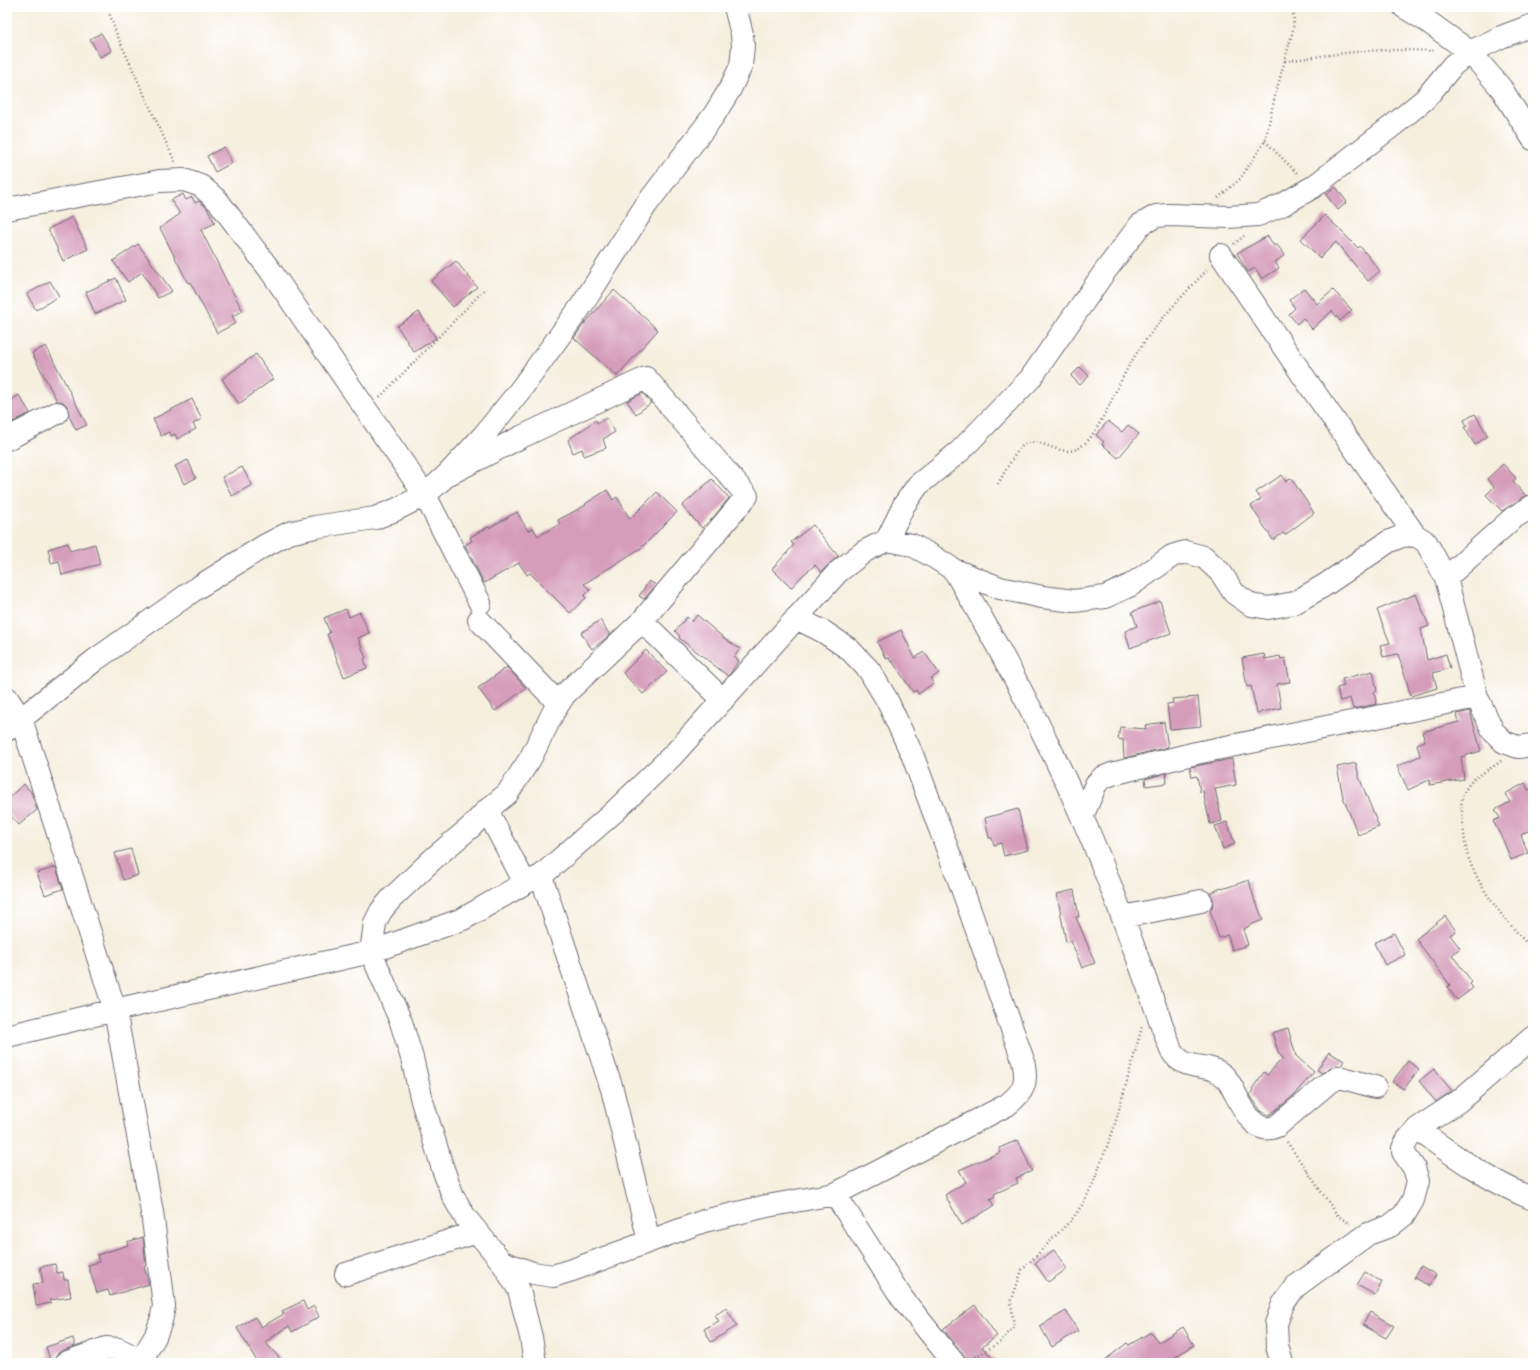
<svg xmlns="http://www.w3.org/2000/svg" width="1540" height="1370" viewBox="0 0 1540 1370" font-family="Caveat,sans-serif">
  <rect width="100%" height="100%" fill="#fff"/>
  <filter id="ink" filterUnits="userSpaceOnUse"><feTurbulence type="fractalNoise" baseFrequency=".025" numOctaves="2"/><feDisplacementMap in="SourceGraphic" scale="8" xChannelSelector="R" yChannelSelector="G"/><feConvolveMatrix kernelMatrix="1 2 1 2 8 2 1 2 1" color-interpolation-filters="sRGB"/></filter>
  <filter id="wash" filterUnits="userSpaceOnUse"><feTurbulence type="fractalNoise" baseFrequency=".012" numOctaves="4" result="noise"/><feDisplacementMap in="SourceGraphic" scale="16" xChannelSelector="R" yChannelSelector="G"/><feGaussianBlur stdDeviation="0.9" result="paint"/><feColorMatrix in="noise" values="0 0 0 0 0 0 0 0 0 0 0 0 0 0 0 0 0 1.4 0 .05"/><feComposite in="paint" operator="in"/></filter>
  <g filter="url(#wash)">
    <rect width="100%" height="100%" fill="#f5efde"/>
    <g id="blocks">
      <path fill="#d59dba" d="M101,33L112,51L100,57L90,39Z
        M224,147L232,163L215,172L207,156Z
        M1336,187L1347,202L1338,210L1326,195Z
        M183,194L186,200L192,197L195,203L199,201L207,208L215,223L201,230L227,282L243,311L232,316L236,323L217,333L190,282L188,283L160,228L180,214L171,200Z
        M1325,215L1358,248L1360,246L1380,271L1368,281L1336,242L1320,258L1301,239Z
        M72,217L88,249L63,261L48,229Z
        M1268,236L1273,245H1277L1285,255L1275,262L1279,268L1262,279L1255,268L1248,272L1237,253Z
        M138,244L172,291L158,298L142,272L128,282L113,261Z
        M456,261L477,287L453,307L431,281Z
        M116,278L126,300L95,314L86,292Z
        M50,281L59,296L36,310L27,294Z
        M1304,288L1317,304L1333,290L1352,310L1340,321L1332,311L1312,329L1303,318L1297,324L1289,314L1295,308L1289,300Z
        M614,290L658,330L617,376L574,338L584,324Z
        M419,312L436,338L414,352L397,326Z
        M46,346L87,425L76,430L69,416L68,407L63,402L57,401L32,353Z
        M256,354L273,379L239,404L222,379Z
        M1080,367L1089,376L1080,385L1071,376Z
        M643,393L651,403L636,414L627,401Z
        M19,395L30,413L7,425V403Z
        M192,399L202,419L193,424L196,429L177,439L175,434L171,436L169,432L161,436L153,419Z
        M1475,414L1488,436L1475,445L1464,427L1467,426L1464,420Z
        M607,418L615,432L603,439L606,448L584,456L582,449L573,453L568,440L596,420L597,423Z
        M1108,421L1122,432L1128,425L1139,434L1118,458L1102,444L1104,442L1096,435Z
        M188,460L196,478L184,484L175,466Z
        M1503,464L1516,478L1513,482L1526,496L1502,511L1486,495L1494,487L1487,479Z
        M242,467L252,485L232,496L222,477Z
        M1282,475L1286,482L1291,478L1314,513L1285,535L1283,533L1273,540L1251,506L1261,499L1256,492Z
        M712,479L729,498L712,519L702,528L682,506Z
        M607,490L613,500L617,497L630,519L657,492L677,512L641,548L584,584L590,590L584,596L586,598L570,613L530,573L527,575L519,563L484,583L465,545L472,541L470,537L488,527L489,528L517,512L528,531L533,528L538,536L560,524L558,520L586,505L585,504Z
        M813,525L838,556L821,572L815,565L803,575L791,588L772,569L794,545L791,542Z
        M68,543L70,551L95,544L100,564L62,575L59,561L51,563L48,549Z
        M649,581L656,585L644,599L639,596Z
        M1416,594L1429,626L1421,629L1427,660L1446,654L1450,668L1433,673L1437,688L1411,696L1398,654L1383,657L1380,645L1390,643L1377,610Z
        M1160,601L1171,633L1130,648L1125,631L1137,626L1132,612Z
        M346,609L349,617L360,612L369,633L358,638L366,658L364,659L367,668L344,677L327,634L330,633L324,618Z
        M697,615L725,639L740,649L734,657L739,661L728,676L692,648L679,638L680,636L675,631L687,617L692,622Z
        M600,620L610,635L592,649L581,633Z
        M901,630L915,658L924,652L939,673L930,679L934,683L918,694L916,690L913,692L892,661L891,662L889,658L886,659L877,642Z
        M646,650L667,672L643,694L623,673Z
        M1264,654L1265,659L1280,656L1281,659L1285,658L1290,682L1277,684L1281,708L1257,713L1251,686L1247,687L1242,658Z
        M507,667L526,688L495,711L478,688Z
        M1373,671L1377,691L1374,692L1377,704L1353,709L1350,698L1340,701L1337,688L1344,686L1342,679Z
        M1198,697L1201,726L1170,729L1167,704L1173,703L1172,699Z
        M1470,711L1481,751L1461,757L1464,779L1430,785L1429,780L1408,790L1397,766L1420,756L1417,744L1425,741L1422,732L1459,722L1457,714Z
        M1164,722L1168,747L1124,758L1123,740L1118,739L1120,727L1146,729L1145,725Z
        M1232,759L1236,785L1215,789L1222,821L1210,824L1203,791L1200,792L1197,776L1192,777L1190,767Z
        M1356,763L1359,777L1379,827L1358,835L1343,797L1337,767Z
        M1166,773L1167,783L1146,786L1145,779Z
        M1525,783L1528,790L1533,788V828L1521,835L1528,853L1511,860L1503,840L1493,821L1500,818L1495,810L1510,802L1505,794Z
        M24,784L31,792L37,810L19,825L7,812V799Z
        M1018,809L1028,850L1004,856L1001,843L994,845L992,838H989L985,818Z
        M1227,822L1235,844L1223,849L1215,826Z
        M131,849L138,875L123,880L115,853Z
        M56,867L63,889L45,895L37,873Z
        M1249,880L1255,902H1256L1263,920L1248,926V927L1243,929L1248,945L1232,950L1228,935L1219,938L1210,910L1212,909L1213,899L1210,893L1221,888L1222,889Z
        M1074,890L1079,917H1076L1095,963L1082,968L1071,941L1066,942L1057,894Z
        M1445,916L1456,931L1450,935L1460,948L1452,955L1472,982L1470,984L1473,988L1457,1000L1447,987L1450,985L1416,939Z
        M1394,933L1405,955L1385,965L1374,943Z
        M1288,1028L1296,1056L1314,1072L1293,1096L1271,1114L1268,1115L1261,1111L1250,1095L1253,1090L1252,1089L1264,1072L1267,1075L1283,1058L1279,1054L1272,1033Z
        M1329,1052L1344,1061L1341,1066L1331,1067L1322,1073L1317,1070Z
        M1408,1061L1419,1069L1404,1089L1392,1082Z
        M1434,1069L1452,1091L1436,1102L1419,1081Z
        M1018,1140L1032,1171L1016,1178L1018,1183L994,1194L995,1196L990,1199L994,1206L962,1225L945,1195L966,1182L959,1170L1001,1152L999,1148Z
        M143,1237L146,1266L144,1267L149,1284L110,1296L108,1290L97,1293L88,1265L99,1262L97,1255L128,1245L127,1242Z
        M1054,1250L1067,1269L1048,1282L1035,1263Z
        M55,1264L57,1273L63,1272L64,1280H68L71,1297L50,1300L51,1303L36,1306L33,1284L43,1283L40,1267Z
        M1421,1266L1436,1275L1430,1286L1414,1278Z
        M1365,1272L1382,1282L1375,1295L1357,1285Z
        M303,1301L307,1310L314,1306L319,1317L292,1332L289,1326L265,1342L284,1363H258L237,1328L255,1317L261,1327L284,1314L282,1311Z
        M975,1305L997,1336L982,1347L997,1363H966L964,1355L943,1329Z
        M726,1308L737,1326L711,1342L704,1329L719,1321L715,1315Z
        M1066,1311L1078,1331L1052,1347L1040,1326Z
        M1370,1312L1394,1326L1386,1338L1363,1325Z
        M1183,1327L1194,1345L1166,1363H1101L1127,1343L1129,1345L1151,1332L1158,1343Z
        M73,1338L75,1346L61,1351L56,1355L53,1363H51L46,1347Z"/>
    </g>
  </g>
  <g filter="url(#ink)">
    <use href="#blocks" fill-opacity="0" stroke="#6c6a74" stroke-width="1"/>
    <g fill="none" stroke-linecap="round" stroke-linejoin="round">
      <g stroke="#6c6a74" stroke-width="24">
        <path id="minor" d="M1404,7L1427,21L1470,52L1501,88L1533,139
          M7,209L160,181L184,180L201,186L218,201L270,270L425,495L480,603
          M1221,255L1308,383L1415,535
          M7,439L57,413
          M447,475L521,437L646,378L747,496L642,621L565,694L554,711L530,759L507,794L487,810L472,826L434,858L391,899L381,911L375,923L371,952L401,1022L412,1058L422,1101L443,1169L453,1196L465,1217L502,1262L519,1290L531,1337L535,1363
          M887,540L904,505L918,485L960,451L1030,379L1103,274L1140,225L1156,216L1169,215L1228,217L1258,215L1282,205L1313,187L1396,123L1425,99L1453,65L1470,52L1501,37L1533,25
          M954,570C1001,650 1045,732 1082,817C1116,893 1142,972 1171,1050C1185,1074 1210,1060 1226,1078C1238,1092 1249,1139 1277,1126L1327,1084L1337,1078H1343L1375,1087
          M1446,578L1513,518L1533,506
          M479,620L558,703
          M642,621L723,700
          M7,698L21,719L115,1010L152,1212L162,1289L164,1306L161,1321L155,1337L141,1360
          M7,730L95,660L197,588L264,546L289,533L315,527L375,518L395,510L425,495L447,475L484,435L521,389L582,305L646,205L714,115L730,89L741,66L743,46L742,34L735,7
          M487,810L525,883
          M1082,817L1096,784L1102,778L1112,774L1196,753L1477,697
          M541,876L612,1089L649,1241
          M1123,917L1201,901
          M7,1036L115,1010L371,952L463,919L525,883L541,876L614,812L674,754L838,572L865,551L887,540L912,545L934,557L954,570L1000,588L1042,597L1074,601L1105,597L1131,585L1172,556L1185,552L1204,557L1221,573L1234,593L1251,605L1268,608L1294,603L1325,585L1388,542L1402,536L1415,535L1426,542L1446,578L1477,697L1493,731L1504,742L1518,747L1533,745
          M1417,1129C1454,1156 1491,1182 1533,1199
          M835,1194L902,1298L954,1363
          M502,1262L533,1273L553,1276L575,1269L704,1221L767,1206L835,1194L1007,1105C1025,1091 1028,1082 1023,1060L959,880L912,754L887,700L869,670L849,649L824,632L796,618
          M346,1274L477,1232
          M65,1363L106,1348L118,1349L147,1363
          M1282,1363L1277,1346L1276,1324L1283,1304L1295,1287L1368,1234L1390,1226L1404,1215L1413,1200L1418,1181L1414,1168L1403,1152V1148L1408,1139L1417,1129L1459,1101L1533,1037"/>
      </g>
      <path stroke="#6c6a74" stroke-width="2.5" stroke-dasharray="1 3" stroke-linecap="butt" d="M107,7L117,35L175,162
        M1285,61C1309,58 1332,54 1356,52C1382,49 1409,50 1436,51
        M1265,141L1299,175
        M1218,198L1240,179L1265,141L1275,96L1293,30L1294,20L1292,7
        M1234,244L1244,236
        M380,397L486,288
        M998,484C1003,475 1017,448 1025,444C1044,436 1063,462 1083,445C1090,440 1094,432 1098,426C1111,404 1120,380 1133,359C1154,325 1182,296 1209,268
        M1501,761C1490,770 1473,776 1466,789C1459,799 1462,810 1463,822C1464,838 1466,855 1473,869C1487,900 1510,925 1533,950
        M1287,1142L1338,1216L1350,1224
        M972,1359L1000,1342L1014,1327L1011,1302L1022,1270L1074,1217L1084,1202L1092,1186L1113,1131L1142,1027"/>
      <use href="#minor" stroke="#fff" stroke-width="22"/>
    </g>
  </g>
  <rect width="1540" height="1370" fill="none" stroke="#fff" stroke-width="24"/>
</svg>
